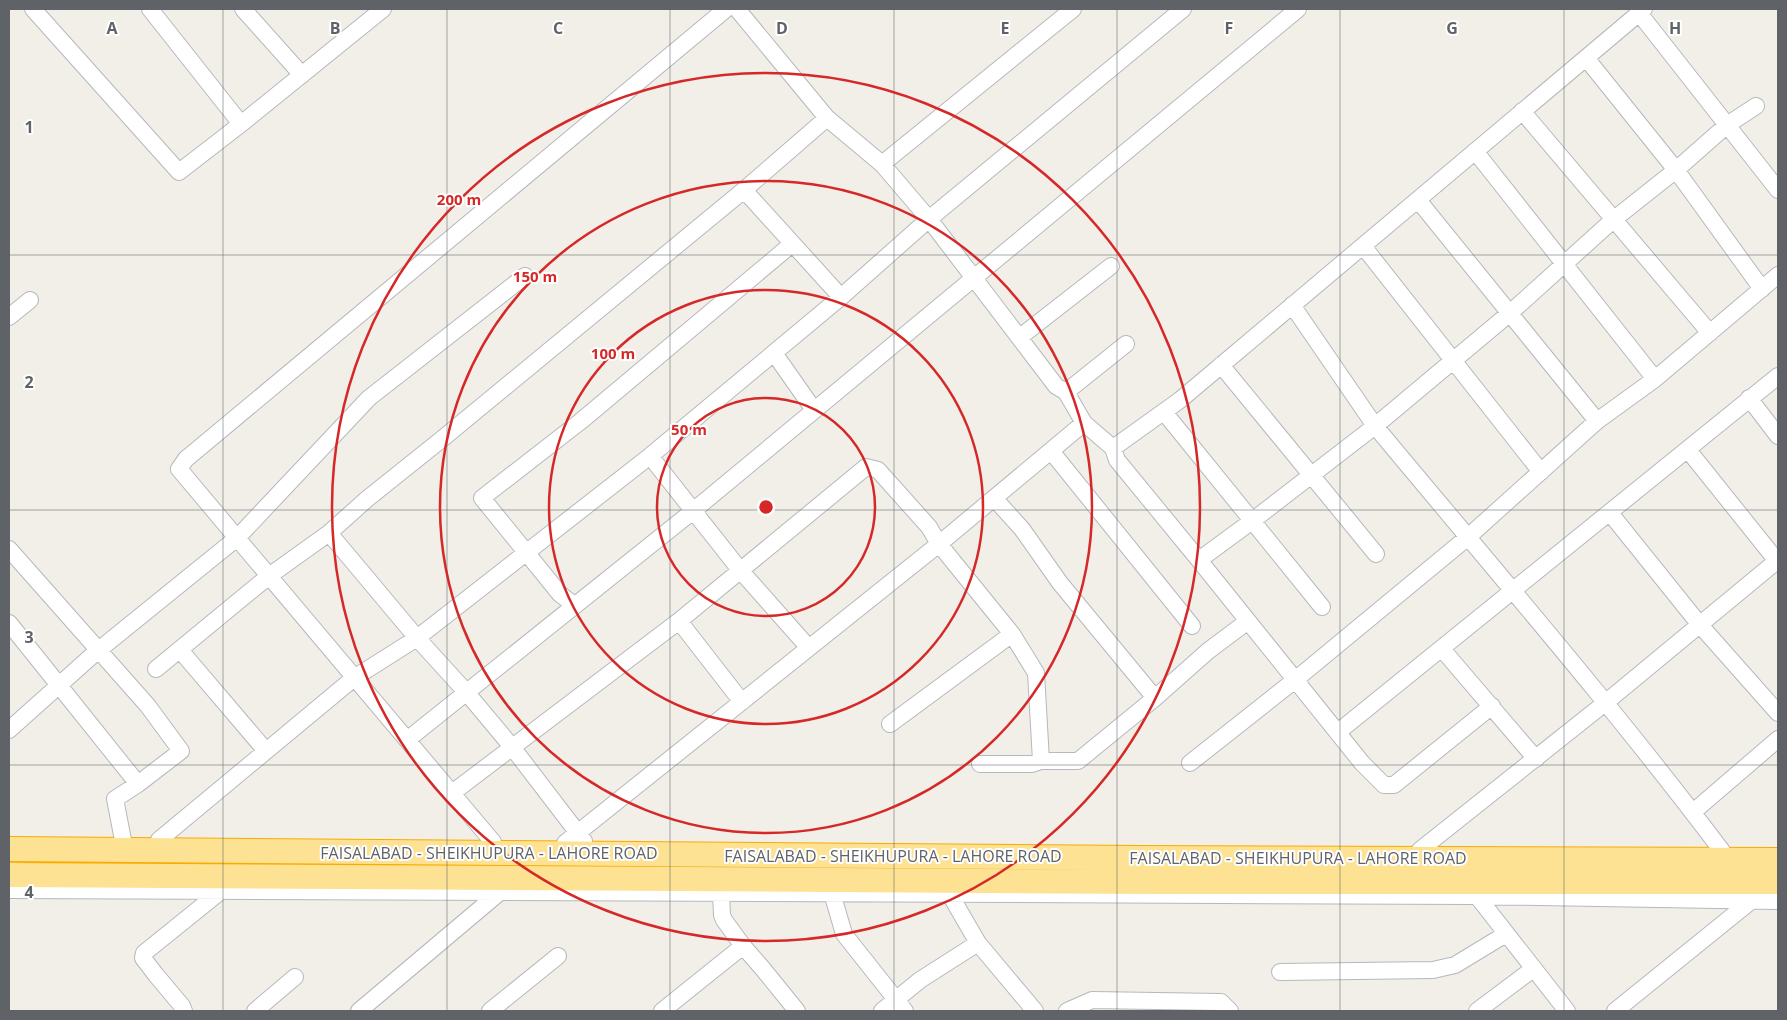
<svg xmlns="http://www.w3.org/2000/svg" width="1787" height="1020" viewBox="0 0 1787 1020" font-family="'Open Sans',sans-serif">
  <rect width="100%" height="100%" fill="#f1efe8"/>
  <g fill="none" stroke-linecap="round" stroke-linejoin="round">
    <g stroke="#b5b8bc" stroke-width="18">
      <path id="minor" d="M33,9L179,172L241,124L383,9
        M150,9L241,124
        M243,9L302,75
        M737,9L827,118L882,164L929,219L1056,386L1066,392L1084,423L1113,448L1117,460L1199,560L1362,763L1384,785H1394L1492,706
        M1639,13L1778,190
        M1586,58L1676,170L1762,289
        M1522,111L1710,333
        M1475,151L1655,379
        M882,164L1073,9
        M744,190L841,297
        M1418,200L1597,421
        M1363,246L1541,472
        M525,276L369,398L237,538L179,469L186,459L726,9
        M1292,305L1375,426L1510,313L1613,220L1676,170L1727,125L1756,106
        M9,317L30,300
        M1020,337L1111,266
        M774,353L814,410
        M1221,365L1376,554
        M1066,392L1126,344
        M1749,398L1778,436
        M1164,412L1322,607
        M1113,448L1180,400L1644,9
        M1688,450L1777,561
        M1051,451L1192,626
        M650,456L740,570L809,648
        M994,498L1022,529L1060,583L1155,698
        M1610,513L1700,625L1778,713
        M329,533L417,638L467,693L512,747L584,841
        M9,549L148,706L181,751L138,784
        M1199,560L1252,521L1375,426C1492,567 1612,705 1722,851
        M574,605L560,594L482,498L581,421L792,244
        M679,621L742,702
        M9,623L138,784L115,799L123,840
        M1442,649L1536,759
        M180,650L266,751
        M156,669L269,576L329,533L367,499L442,439L744,190L827,118
        M890,724L1012,634
        M9,730L95,653L237,538L493,842
        M1338,732L1778,376
        M407,740L693,511L1298,9
        M1190,763L1295,680L1468,537L1597,421L1655,379L1778,275
        M980,764H1032L1041,761H1078L1155,698L1208,651L1248,621
        M452,793L679,621L866,467L878,470L929,527L939,544L1012,634L1036,673L1041,761
        M1693,812L1778,739
        M159,840L354,678L417,638L650,456L841,297L929,219L1183,9
        M565,843L939,544L1084,423
        M1420,850L1605,703L1778,560
        M9,890L1477,896L1778,901
        M721,893L722,915L724,920L743,946
        M832,893L844,934L905,1011
        M949,893L978,943L1035,1011
        M1477,896L1567,1011
        M1280,972L1433,970L1455,965L1506,934
        M184,1011L182,1006L156,975L143,958L144,953L221,891
        M255,1011L295,977
        M359,1011L500,892
        M490,1011L558,956
        M662,1011L743,946L763,969L797,1011
        M882,1011L920,980L978,943
        M1067,1011L1092,1000L1221,1002L1230,1011
        M1477,1011L1533,969
        M1615,1011L1751,901"/>
    </g>
    <g stroke="#f9ab00" stroke-width="26">
      <path id="highway" d="M9,849L1140,858L1778,860
        M9,875L1156,882H1778"/>
    </g>
    <use href="#minor" stroke="#fff" stroke-width="16"/>
    <use href="#highway" stroke="#fde293" stroke-width="24"/>
  </g>
  <path fill="none" stroke="#5f6368" stroke-width="1" stroke-opacity="0.55" d="M223,9V1011M447,9V1011M670,9V1011M894,9V1011M1117,9V1011M1340,9V1011M1564,9V1011M9,255H1778M9,510H1778M9,765H1778"/>
  <g fill="none" stroke="#d62828" stroke-width="2.5">
    <circle cx="766" cy="507" r="109"/>
    <circle cx="766" cy="507" r="217"/>
    <circle cx="766" cy="507" r="326"/>
    <circle cx="766" cy="507" r="434"/>
  </g>
  <g text-anchor="middle" dominant-baseline="central" stroke-width="4" stroke-linejoin="round" paint-order="stroke">
    <g font-size="16" fill="#5f6368" stroke="#fff">
      <text x="489" y="853">FAISALABAD - SHEIKHUPURA - LAHORE ROAD</text>
      <text x="893" y="856">FAISALABAD - SHEIKHUPURA - LAHORE ROAD</text>
      <text x="1298" y="858">FAISALABAD - SHEIKHUPURA - LAHORE ROAD</text>
    </g>
  </g>
  <g font-size="16" text-anchor="middle" font-weight="bold" fill="#5f6368" stroke="#fff" stroke-width="4" stroke-linejoin="round" paint-order="stroke">
    <text x="112" y="34">A</text>
    <text x="335" y="34">B</text>
    <text x="558" y="34">C</text>
    <text x="782" y="34">D</text>
    <text x="1005" y="34">E</text>
    <text x="1229" y="34">F</text>
    <text x="1452" y="34">G</text>
    <text x="1675" y="34">H</text>
    <text x="29" y="133">1</text>
    <text x="29" y="388">2</text>
    <text x="29" y="643">3</text>
    <text x="29" y="898">4</text>
  </g>
  <circle cx="766" cy="507" r="8" fill="#d62828" stroke="#fff" stroke-width="2.5"/>
  <g font-size="15" text-anchor="middle" font-weight="bold" fill="#d62828" stroke="#fff" stroke-width="4" stroke-linejoin="round" paint-order="stroke">
    <text x="459" y="205">200 m</text>
    <text x="535" y="282">150 m</text>
    <text x="613" y="359">100 m</text>
    <text x="689" y="435">50 m</text>
  </g>
  <rect width="1787" height="1020" fill="none" stroke="#5f6368" stroke-width="20"/>
</svg>
